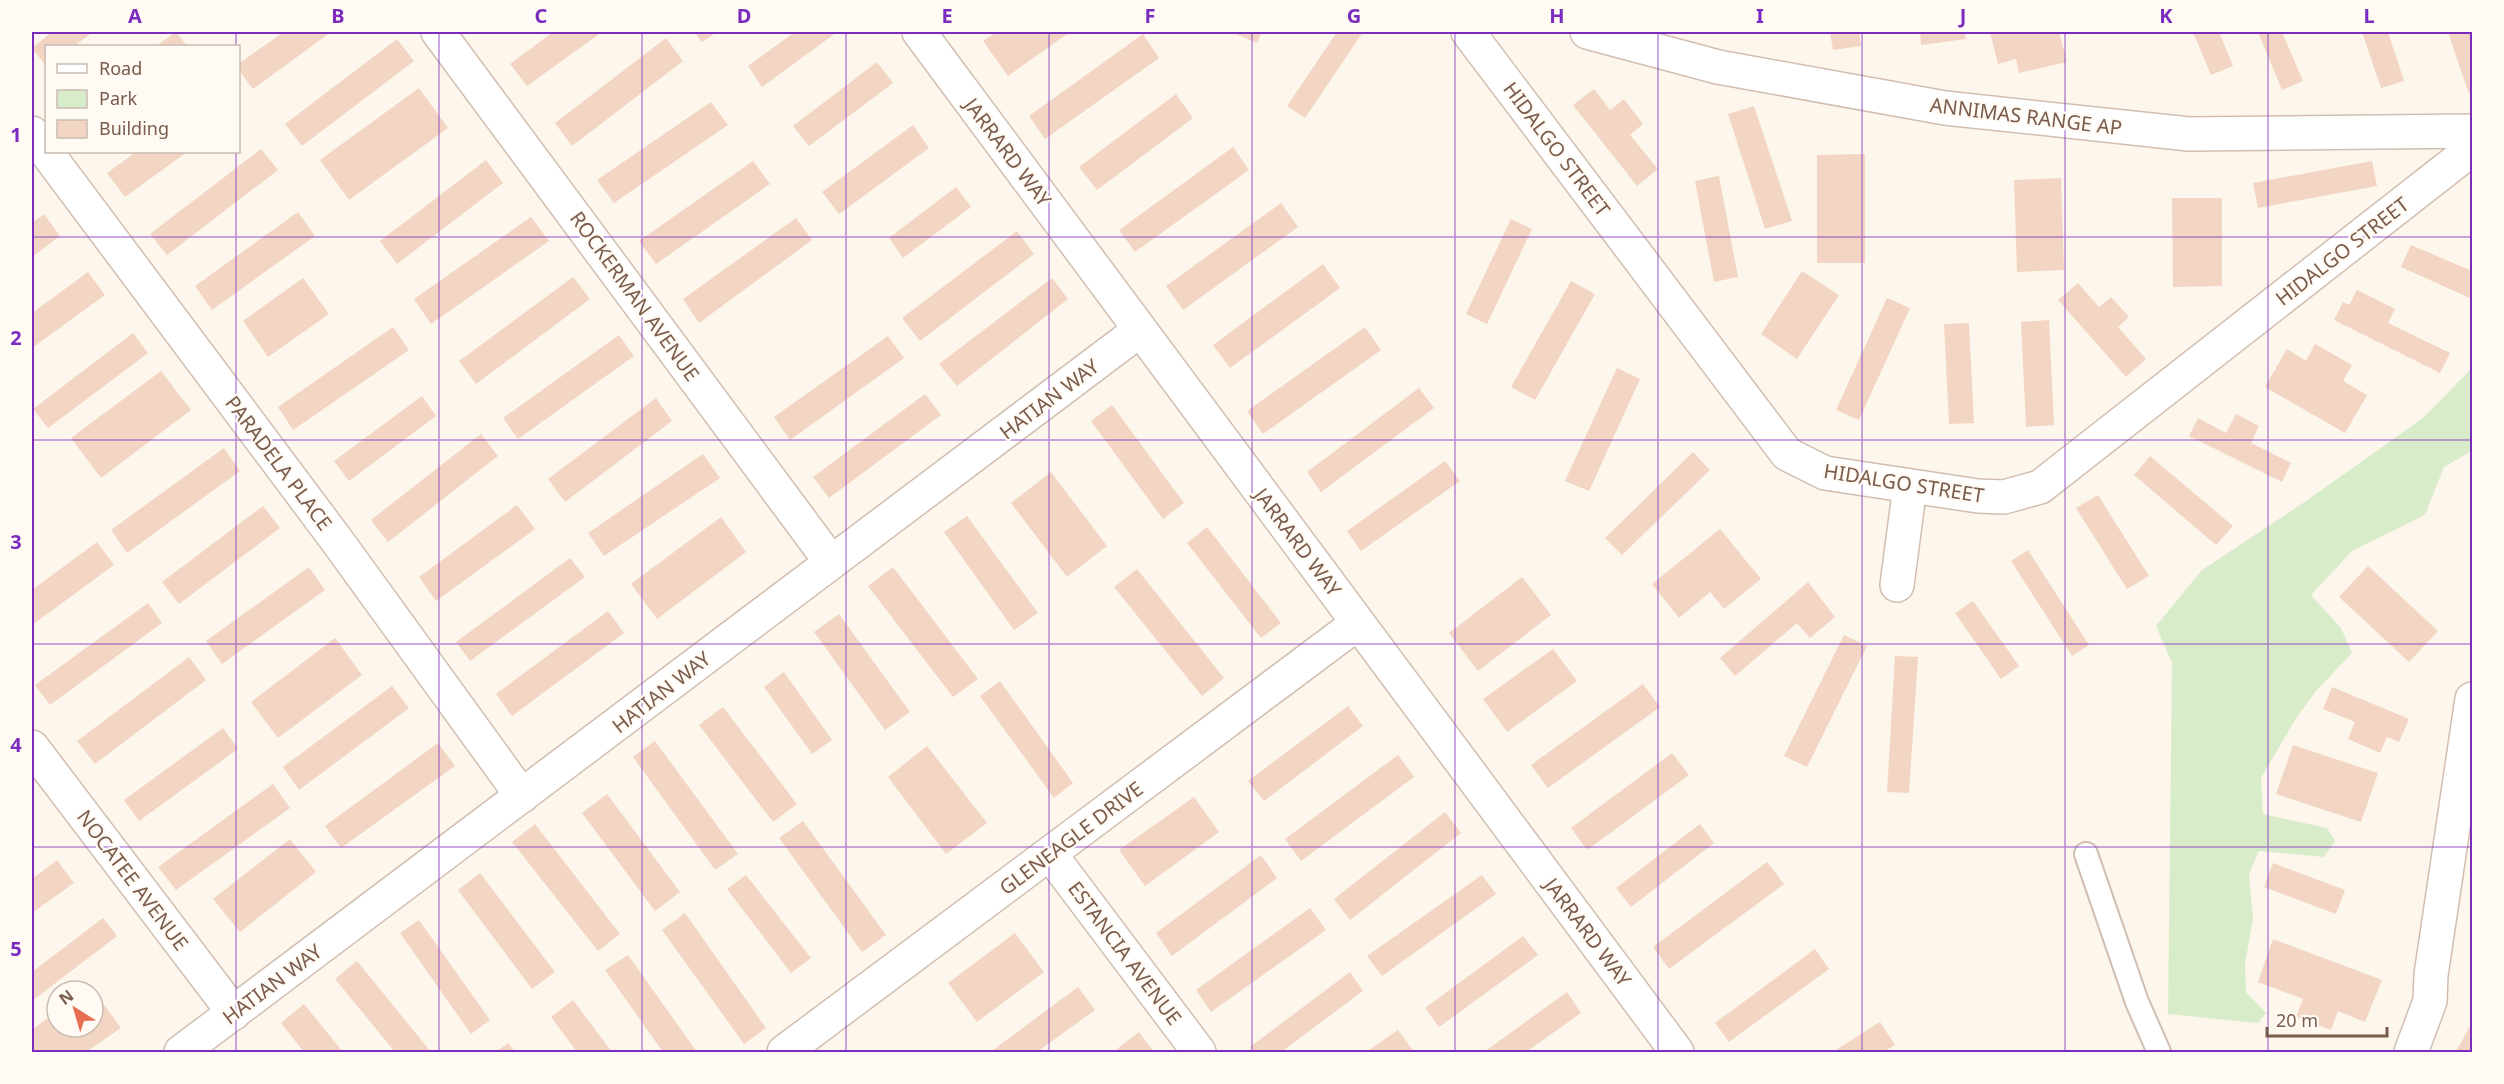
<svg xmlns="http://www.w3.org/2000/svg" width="2504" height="1084" viewBox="0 0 2504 1084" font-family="'Noto Sans',sans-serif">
  <rect width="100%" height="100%" fill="#fdf6ec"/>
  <path fill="#d8ecc9" d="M2472,368V451L2444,467L2425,515L2352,551L2311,595L2341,628L2352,653L2316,691L2295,720L2261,778L2263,814L2327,828L2335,841L2324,857L2259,851L2249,874L2253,919L2245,964L2246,992L2266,1013L2258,1023L2168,1014L2172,663L2156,626L2202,570L2303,503L2423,418Z"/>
  <path fill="#f3d5c3" d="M52,32H93L74,46H46V66L32,48Z
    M176,32L187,46H156Z
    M284,32H331L253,89L238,69V64Z
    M553,32H602L527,86L510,64Z
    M694,32H717L702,42Z
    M795,32H837L762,87L748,66Z
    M997,32H1070L1008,76L983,41Z
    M1231,32H1262L1257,43Z
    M1337,32H1363L1305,118L1287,106Z
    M1830,32H1859L1861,46L1833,50Z
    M1920,32H1965L1966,39L1921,45Z
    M1990,32H2059L2067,62L2019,73L2016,59L1998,64Z
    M2193,32H2219L2233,66L2211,75Z
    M2258,32H2282L2303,81L2282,90Z
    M2362,32H2388L2404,81L2381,88Z
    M2448,32H2472V93L2469,94Z
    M1143,34L1159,58L1045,139L1029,116Z
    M666,38L683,61L572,146L555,123Z
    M397,39L414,61L302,146L285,124Z
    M877,62L893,83L809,146L793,126Z
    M419,88L448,128L349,200L320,160Z
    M1594,89L1610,110L1624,99L1643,124L1630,135L1658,169L1637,186L1573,105Z
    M1176,94L1193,118L1097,190L1079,167Z
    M711,102L728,125L614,203L597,180Z
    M1754,106L1792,221L1765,229L1728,114Z
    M913,125L929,148L839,214L822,192Z
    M1233,147L1249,170L1135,252L1119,230Z
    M261,149L278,170L167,255L150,234Z
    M136,152H187L125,197L107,173Z
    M1865,154V263H1817V155Z
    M486,160L503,183L397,264L380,241Z
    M753,161L770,184L656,264L639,241Z
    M2372,161L2377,186L2258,208L2253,183Z
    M1719,176L1738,277L1714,282L1695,181Z
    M2061,178L2064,270L2017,272L2014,180Z
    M956,187L971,207L903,258L889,238Z
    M2172,198H2222V286L2173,287Z
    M1281,203L1298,227L1183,310L1166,286Z
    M298,212L315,236L212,310L195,286Z
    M44,214L60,236L32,257V223Z
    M531,217L549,241L431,324L414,299Z
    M796,218L812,240L699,323L683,299Z
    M1511,219L1532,229L1487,324L1466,314Z
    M1017,231L1034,254L920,341L902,318Z
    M2411,245L2472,271V299L2401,267Z
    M1323,264L1340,288L1230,368L1213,345Z
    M1802,271L1839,295L1797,359L1761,334Z
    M88,272L105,295L32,348V313Z
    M573,277L590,299L476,384L459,361Z
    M303,278L329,314L268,357L243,321Z
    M1052,278L1068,299L957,386L939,364Z
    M1571,281L1595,294L1535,400L1511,387Z
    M2078,283L2099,307L2111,297L2129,317L2118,327L2146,359L2126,377L2058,300Z
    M2357,290L2395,309L2388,323L2450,353L2440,373L2334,320L2343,302L2349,305Z
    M1887,298L1910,308L1859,420L1836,410Z
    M2049,320L2054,425L2026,427L2021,322Z
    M1969,323L1974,423L1949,424L1944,324Z
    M393,327L409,350L293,430L278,407Z
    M1365,327L1381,350L1263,434L1247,411Z
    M133,333L148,353L48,428L33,409Z
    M619,335L634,356L518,439L503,418Z
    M888,336L904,358L790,440L774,417Z
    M2315,344L2352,365L2343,381L2367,395L2345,433L2265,387L2287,349L2306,361Z
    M1617,368L1640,379L1589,491L1565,481Z
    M161,371L191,410L101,478L71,438Z
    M1419,388L1434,408L1321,492L1307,472Z
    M925,394L941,415L829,498L813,477Z
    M422,396L436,416L349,481L334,461Z
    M656,398L672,421L565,502L548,479Z
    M1112,405L1184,503L1163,519L1091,421Z
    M2236,414L2259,426L2251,443L2291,463L2282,482L2189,436L2198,418L2226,433Z
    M481,434L498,456L388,542L371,520Z
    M224,448L240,471L127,553L111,530Z
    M1693,452L1710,470L1622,555L1605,538Z
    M703,454L720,478L604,556L588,533Z
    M2150,456L2233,526L2216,545L2134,475Z
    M1445,461L1460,481L1361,551L1347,531Z
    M1051,472L1107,546L1067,577L1011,503Z
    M2098,495L2149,576L2127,589L2076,508Z
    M517,505L535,529L436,601L419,577Z
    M263,506L280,528L179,604L162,582Z
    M967,516L1038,613L1014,630L944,532Z
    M721,517L746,552L657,619L631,584Z
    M1207,527L1281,623L1261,638L1187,543Z
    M1720,529L1761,579L1724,609L1710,592L1679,618L1652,584Z
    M97,542L114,565L32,625V590Z
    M2028,550L2089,645L2072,656L2011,561Z
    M570,558L585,577L470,661L456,642Z
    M2368,566L2438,631L2409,662L2339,597Z
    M309,567L325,590L222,664L206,641Z
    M893,567L978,679L953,697L868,586Z
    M1137,569L1224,678L1202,696L1114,587Z
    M1522,577L1551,615L1478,671L1449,633Z
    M1808,582L1835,617L1810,638L1797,623L1735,676L1720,658Z
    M1973,601L2019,666L2001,679L1955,613Z
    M148,603L162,623L50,705L35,685Z
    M608,611L624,633L512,716L496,694Z
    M839,614L910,712L885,730L814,632Z
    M1844,635L1867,646L1807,767L1784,756Z
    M335,638L362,675L278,738L251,702Z
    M1553,649L1577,681L1507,732L1483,699Z
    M1895,656L1918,657L1909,793L1887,792Z
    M189,657L206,680L95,764L77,741Z
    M784,672L832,740L812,754L764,687Z
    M1000,681L1073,783L1054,798L980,696Z
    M1643,684L1660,707L1548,788L1531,765Z
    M392,686L409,708L299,790L283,767Z
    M2332,687L2409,719L2399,742L2387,737L2380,753L2348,739L2355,722L2323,709Z
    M1348,706L1363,726L1264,801L1248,781Z
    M723,707L797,804L773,822L699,725Z
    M223,728L238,749L139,821L124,800Z
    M655,741L738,854L715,870L633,757Z
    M438,743L455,766L341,848L325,826Z
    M2293,745L2378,773L2361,822L2276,794Z
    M927,746L987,823L946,854L888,777Z
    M1672,753L1689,775L1587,850L1571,828Z
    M1398,755L1414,777L1301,861L1285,839Z
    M273,784L290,808L176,890L158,867Z
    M607,794L680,892L655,911L582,813Z
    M1194,797L1219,832L1145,886L1119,850Z
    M1445,812L1461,833L1350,920L1334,899Z
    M803,821L886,935L862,952L779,838Z
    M535,824L620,934L598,951L512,842Z
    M1700,824L1714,843L1631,907L1616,888Z
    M290,839L316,872L240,932L213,899Z
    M1261,855L1277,878L1172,956L1156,933Z
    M57,860L74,883L32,913V879Z
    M1767,862L1784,884L1669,969L1653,947Z
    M2273,863L2345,890L2336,914L2264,887Z
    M480,873L555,972L532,989L458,890Z
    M746,875L811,958L791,973L727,889Z
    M1482,875L1496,894L1382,976L1367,956Z
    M1310,908L1326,930L1211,1012L1196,990Z
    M685,913L766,1028L744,1044L662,930Z
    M103,918L117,936L32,1001V972Z
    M419,920L490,1020L471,1034L400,933Z
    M1015,933L1044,972L977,1022L948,983Z
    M1523,936L1538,955L1439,1027L1425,1008Z
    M2273,939L2382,980L2365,1022L2338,1011L2331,1030L2296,1017L2303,999L2258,982Z
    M1815,949L1829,969L1729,1042L1715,1023Z
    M628,955L697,1052H663L605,970Z
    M357,961L431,1052H395L335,979Z
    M1350,972L1363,991L1281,1052H1254L1250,1047Z
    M91,987L121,1028L86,1052H32V1030L57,1011V1027H93V991H85Z
    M1078,987L1095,1010L1037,1052H995L993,1050Z
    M1567,992L1581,1013L1526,1052H1484Z
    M573,1000L612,1052H577L551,1017Z
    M304,1004L343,1052H304L281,1023Z
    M1880,1022L1895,1045L1883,1052H1833Z
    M2472,1022V1052H2456Z
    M1398,1030L1412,1049L1407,1052H1366Z
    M1139,1032L1154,1052H1113Z
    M508,1043L515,1052H496Z"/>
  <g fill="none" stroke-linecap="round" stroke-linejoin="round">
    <g stroke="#d1beb0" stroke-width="26">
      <path id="lane" d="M2086,854L2137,1002L2159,1052"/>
    </g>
    <g stroke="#d1beb0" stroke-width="36">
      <path id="street" d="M438,32L831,562
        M919,32L1677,1052
        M1468,32L1787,454L1825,473L1978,496L2004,497L2040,487L2472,149
        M1587,32L1718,67L1945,108L2189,134L2472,131
        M32,133L338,542L522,796
        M1897,585L1910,486
        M32,747L234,1013
        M1050,854L1199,1052
        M181,1052L1140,330
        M784,1052L1358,623
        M2411,1052L2430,1001L2431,975L2472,699"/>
    </g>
    <use href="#lane" stroke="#fff" stroke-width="22"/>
    <use href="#street" stroke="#fff" stroke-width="33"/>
  </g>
  <path fill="none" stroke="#7b2cbf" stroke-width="1.5" stroke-opacity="0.55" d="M236,32V46M439,32V1052M642,32V1052M846,32V1052M1049,32V1052M1252,32V1052M1455,32V1052M1658,32V1052M1862,32V1052M2065,32V1052M2268,32V1052M236,152V1052M32,237H2472M32,440H2472M32,644H2472M32,847H2472"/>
  <g text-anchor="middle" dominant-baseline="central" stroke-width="4.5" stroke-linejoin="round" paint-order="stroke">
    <g font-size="20" fill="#7a5c4d" stroke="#fffaf3">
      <text transform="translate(2026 116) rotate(7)">ANNIMAS RANGE AP</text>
      <text transform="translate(1557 149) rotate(53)">HIDALGO STREET</text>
      <text transform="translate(1008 152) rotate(53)">JARRARD WAY</text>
      <text transform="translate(2342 251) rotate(-38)">HIDALGO STREET</text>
      <text transform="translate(635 296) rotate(54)">ROCKERMAN AVENUE</text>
      <text transform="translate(1049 399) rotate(-37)">HATIAN WAY</text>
      <text transform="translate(279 463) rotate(53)">PARADELA PLACE</text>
      <text transform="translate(1904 483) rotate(9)">HIDALGO STREET</text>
      <text transform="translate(1298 542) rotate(53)">JARRARD WAY</text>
      <text transform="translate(661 692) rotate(-38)">HATIAN WAY</text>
      <text transform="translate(1071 838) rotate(-37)">GLENEAGLE DRIVE</text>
      <text transform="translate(133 880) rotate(53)">NOCATEE AVENUE</text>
      <text transform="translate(1588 932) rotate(53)">JARRARD WAY</text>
      <text transform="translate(1125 953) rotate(53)">ESTANCIA AVENUE</text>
      <text transform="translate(272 984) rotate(-37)">HATIAN WAY</text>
    </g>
  </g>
  <rect width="2504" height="1084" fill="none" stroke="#fffaf3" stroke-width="66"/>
  <rect x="45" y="45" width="195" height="108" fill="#fffaf3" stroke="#cabbb1" stroke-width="1.5"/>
  <rect x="57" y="64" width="30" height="9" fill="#ffffff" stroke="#cabbb1" stroke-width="1.5"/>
  <text x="99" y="75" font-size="18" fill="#7a5c4d">Road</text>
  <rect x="57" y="90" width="30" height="18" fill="#d8ecc9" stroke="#cabbb1" stroke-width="1.5"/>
  <text x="99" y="105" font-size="18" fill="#7a5c4d">Park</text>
  <rect x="57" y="120" width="30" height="18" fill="#f3d5c3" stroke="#cabbb1" stroke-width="1.5"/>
  <text x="99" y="135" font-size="18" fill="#7a5c4d">Building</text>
  <g transform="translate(75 1009) rotate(323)"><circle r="28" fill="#fffaf3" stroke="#cabbb1" stroke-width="1.5"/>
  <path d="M0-4.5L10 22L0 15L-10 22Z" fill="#e76f51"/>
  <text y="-9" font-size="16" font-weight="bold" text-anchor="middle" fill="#7a5c4d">N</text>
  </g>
  <path d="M2267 1027v9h120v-9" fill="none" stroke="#7a5c4d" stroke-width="3"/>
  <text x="2276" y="1027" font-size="18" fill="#7a5c4d" stroke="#fffaf3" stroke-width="4.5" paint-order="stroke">20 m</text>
  <rect x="33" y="33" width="2438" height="1018" fill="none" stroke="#7b2cbf" stroke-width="2"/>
  <g font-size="20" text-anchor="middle" font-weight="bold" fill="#7b2cbf">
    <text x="135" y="23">A</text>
    <text x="338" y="23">B</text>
    <text x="541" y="23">C</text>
    <text x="744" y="23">D</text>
    <text x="947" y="23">E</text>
    <text x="1150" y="23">F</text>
    <text x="1354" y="23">G</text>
    <text x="1557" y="23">H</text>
    <text x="1760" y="23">I</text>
    <text x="1963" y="23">J</text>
    <text x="2166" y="23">K</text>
    <text x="2369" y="23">L</text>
    <text x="16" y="142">1</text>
    <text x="16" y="345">2</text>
    <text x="16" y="549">3</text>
    <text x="16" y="752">4</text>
    <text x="16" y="956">5</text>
  </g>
</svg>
